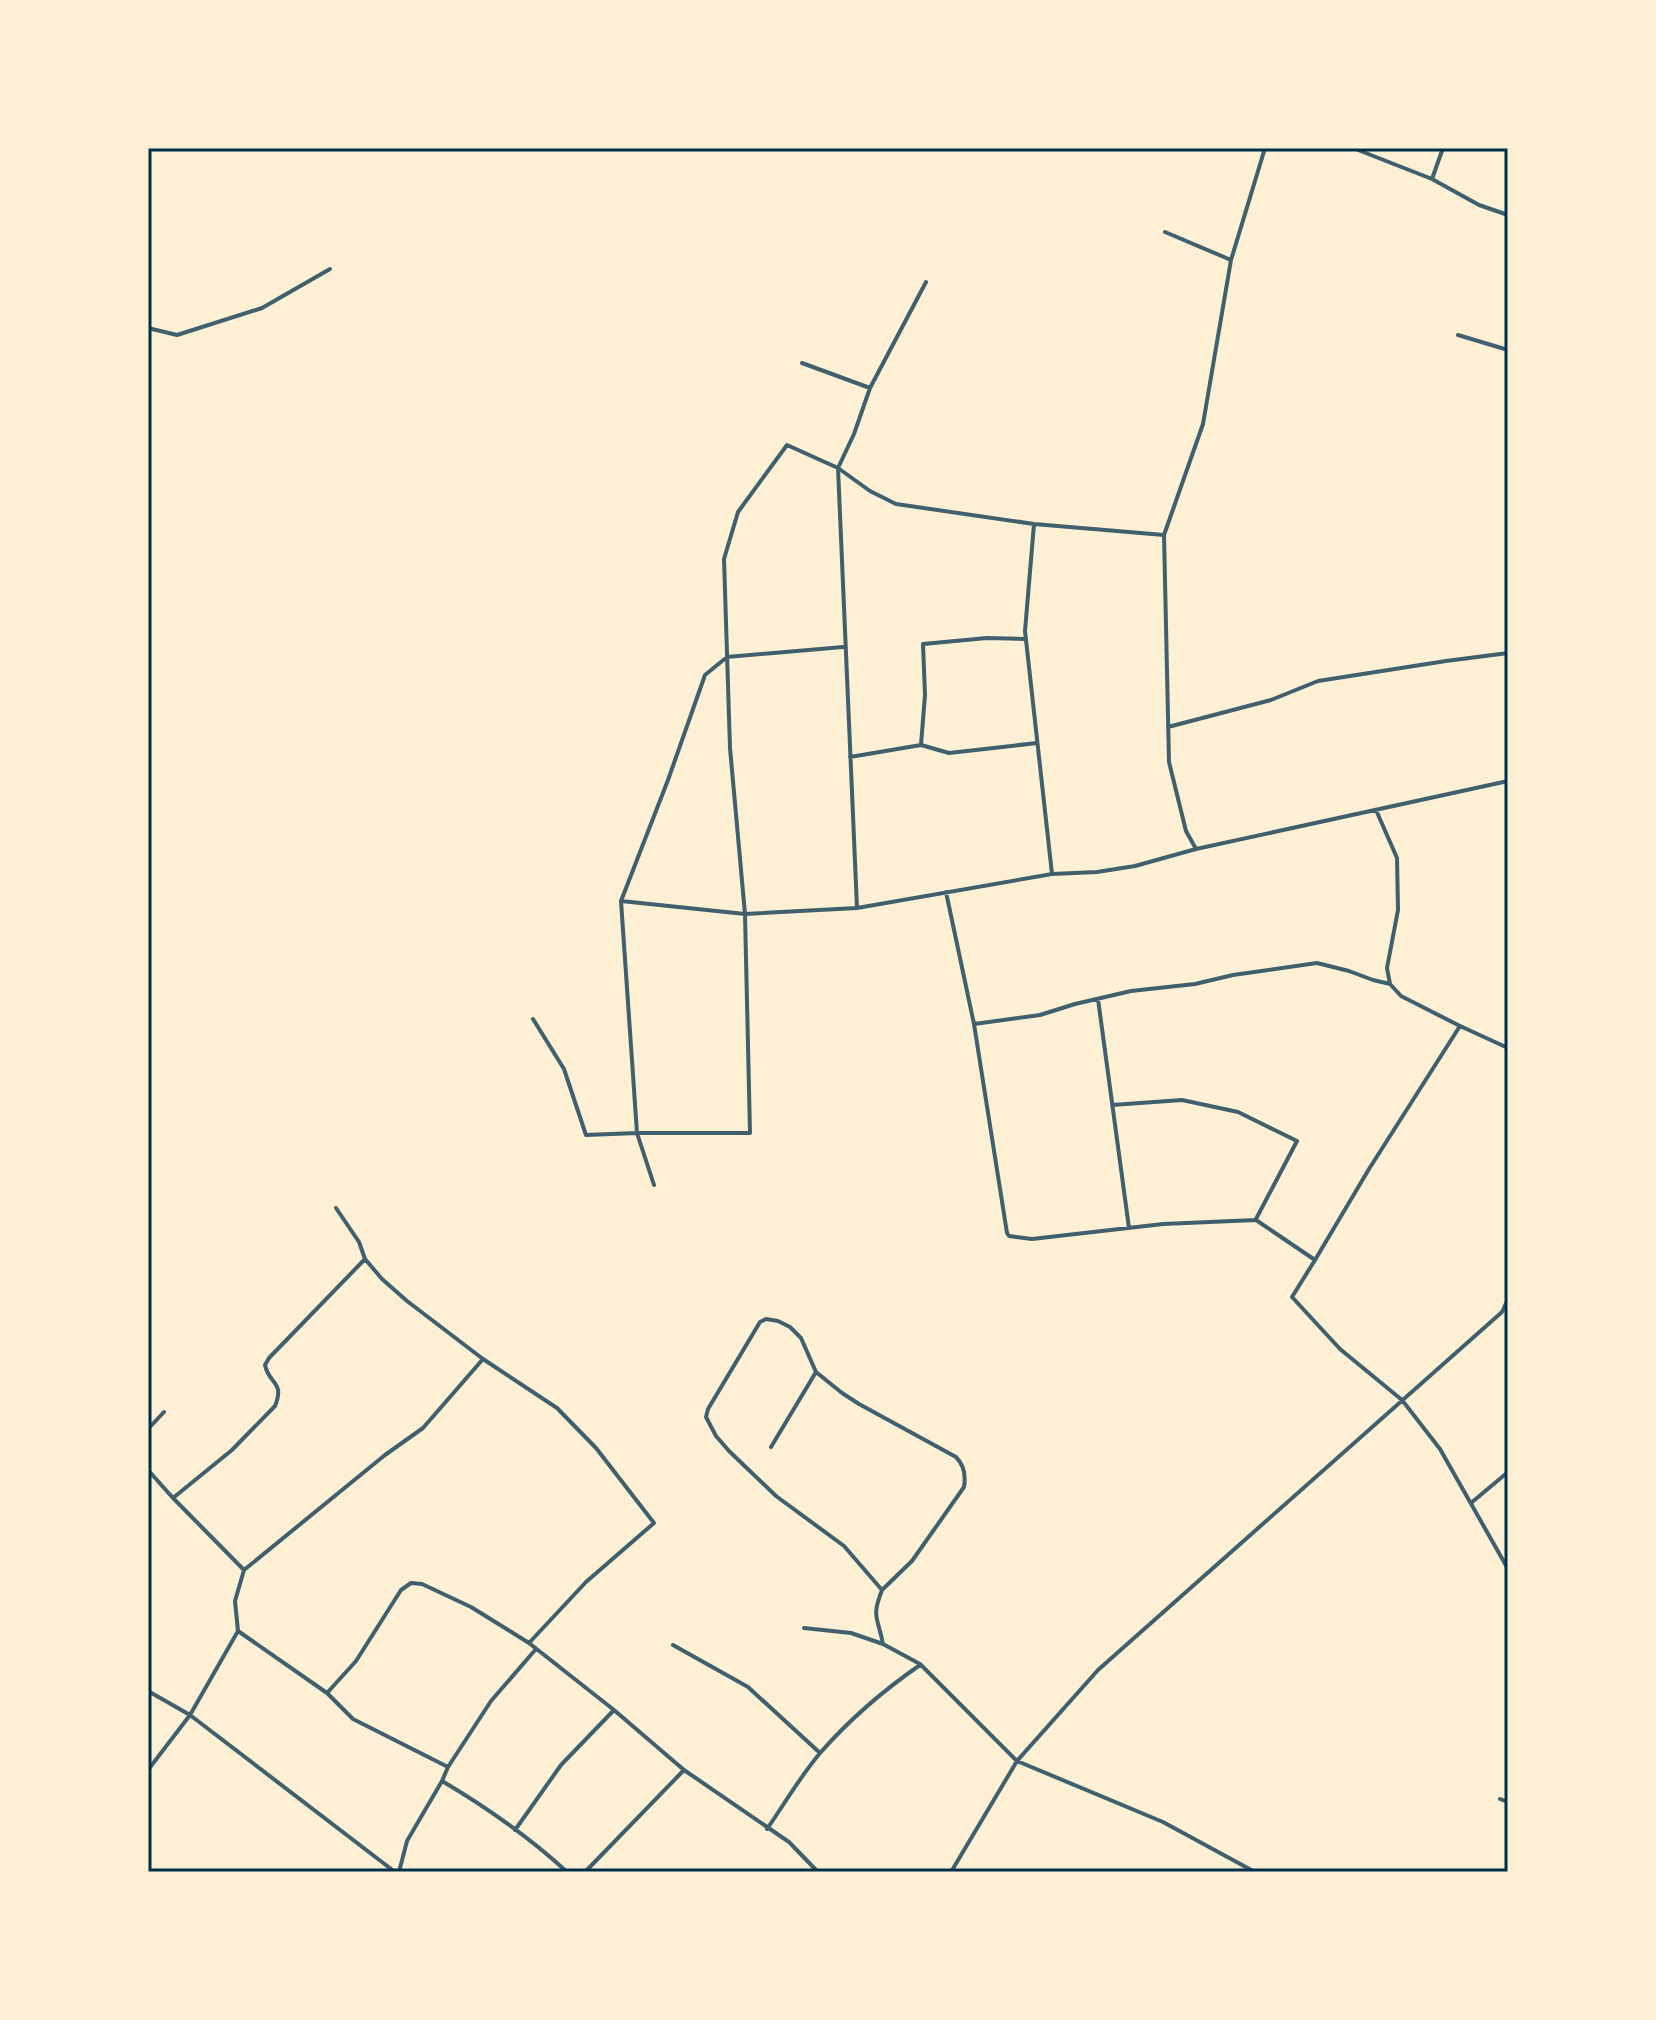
<svg xmlns="http://www.w3.org/2000/svg" width="1656" height="2020" viewBox="0 0 1656 2020" font-family="'DM Sans',sans-serif">
  <rect width="100%" height="100%" fill="#fdf0d5"/>
  <g fill="none" stroke-linecap="round" stroke-linejoin="round">
    <path stroke="#3f606c" stroke-width="4" d="M1265,148L1231,260L1203,424L1164,535L1169,762L1186,831L1196,849L1508,781
      M1353,148L1432,179L1479,205L1508,215
      M1432,179L1443,148
      M1165,232L1231,260
      M926,282L870,388L854,434L838,468L857,908L1052,874L1097,872L1135,866L1196,849
      M148,328L177,335L262,308L330,269
      M1458,335L1508,350
      M802,363L870,388
      M1034,524L1025,631L1052,874
      M1026,639L987,638L923,644L925,695L921,745L949,753L1037,743
      M1168,727L1271,700L1318,681L1446,661L1508,653
      M850,757L921,745
      M1376,810L1397,858L1398,910L1387,968L1390,984L1401,996L1460,1026L1508,1048
      M946,892L974,1024L1040,1015L1075,1004L1131,991L1195,984L1233,975L1317,963L1349,971L1373,980L1390,984
      M621,901L745,914L857,908
      M1098,999L1129,1228
      M533,1019L564,1069L586,1135L637,1133H750L745,914L730,748L724,559L738,512L787,445L838,468L870,491L896,504L1034,524L1164,535
      M974,1024L1007,1233L1009,1236L1032,1239L1163,1224L1256,1220L1315,1260L1292,1297L1340,1349L1402,1400L1440,1449L1508,1569
      M1112,1105L1182,1100L1238,1112L1297,1141L1256,1219
      M654,1185L637,1133L621,901L668,780L705,675L727,657L843,647
      M336,1208L359,1242L365,1259
      M1315,1260L1369,1169L1460,1026
      M766,1319L778,1321L790,1327L801,1338L816,1372L842,1393L859,1404L956,1457C964,1465 966,1475 964,1487L912,1561L882,1590L844,1546L776,1496L729,1451L716,1436L706,1417L708,1409L760,1322Z
      M148,1429L164,1412
      M771,1447L816,1372
      M148,1470L173,1498L244,1570
      M173,1498L232,1450L275,1406C285,1381 269,1385 265,1365L269,1358L365,1259L382,1279L407,1301L483,1359L557,1408L596,1448L654,1523L586,1582L529,1643
      M1471,1503L1508,1472
      M882,1590C871,1618 878,1617 883,1644
      M804,1628L851,1633L883,1644L920,1664L1017,1761L1163,1822L1255,1872
      M238,1631L327,1693L353,1719L448,1767
      M673,1645L748,1687L820,1753
      M148,1691L190,1715L238,1631L235,1601L244,1570L385,1455L423,1428L483,1359
      M327,1693L356,1661L401,1590L411,1583L422,1584L471,1607L529,1643L614,1710L684,1770L789,1842L818,1872
      M148,1770L190,1715L395,1872
      M442,1781C486,1807 529,1837 567,1872
      M1500,1799L1508,1802
      M767,1829C785,1803 801,1775 821,1752C850,1719 884,1690 920,1665
      M515,1830L561,1765L614,1710
      M399,1872L407,1841L442,1781L448,1767L491,1701L536,1649
      M585,1872L684,1770
      M951,1872L1017,1761L1098,1670L1502,1312L1508,1299"/>
  </g>
  <rect width="1656" height="2020" fill="none" stroke="#fdf0d5" stroke-width="300"/>
  <rect x="150" y="150" width="1356" height="1720" fill="none" stroke="#003049" stroke-width="3"/>
</svg>
